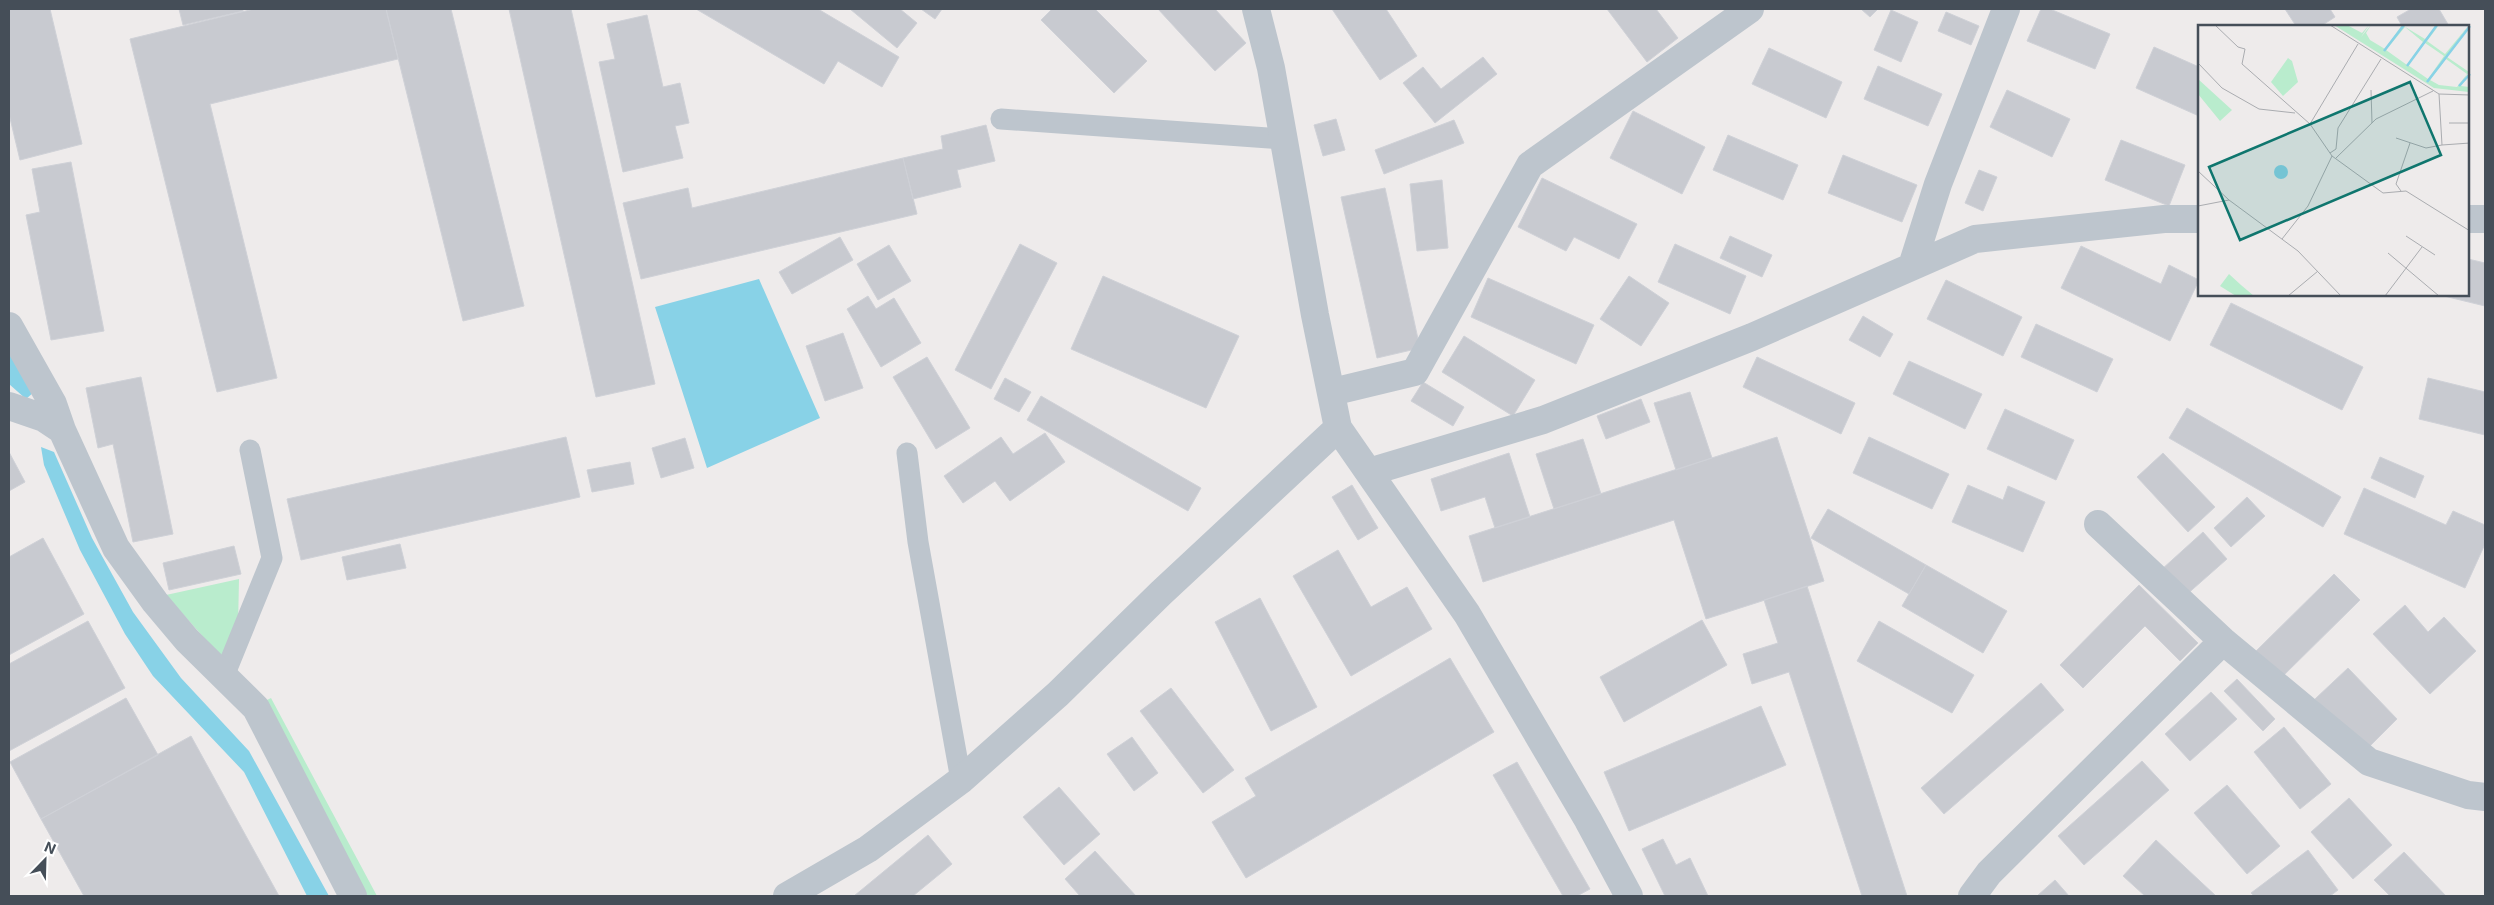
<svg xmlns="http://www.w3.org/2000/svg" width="2494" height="905" viewBox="0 0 2494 905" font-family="Inter,sans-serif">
  <rect width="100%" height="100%" fill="#eeebeb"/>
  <path fill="#b9eccd" d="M239,579L237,675L166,595Z
    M271,698L377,896H367L263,702Z"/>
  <path fill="#88d2e7" d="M759,279L820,418L707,468L655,307Z
    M9,349L34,392L26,399L9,384Z
    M41,447L54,452L92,538L133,612L181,678L249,751L329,896H307L244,772L153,676L125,634L80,550L44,465Z"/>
  <path fill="#c8cad0" stroke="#cfd1d7" d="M9,9H50L82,144L20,160L9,114Z
    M179,9H243V11L183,25Z
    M254,9H386L398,59L210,104L277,378L217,392L130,39Z
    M386,9H451L524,306L463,321Z
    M509,9H571L655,384L596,397Z
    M696,9H818L899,57L882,87L838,61L824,84Z
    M850,9H900L917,23L897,48Z
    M921,9H942L935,19Z
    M1052,9H1095L1147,61L1114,93L1041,20Z
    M1158,9H1215L1246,43L1215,71Z
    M1332,9H1386L1417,56L1380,80Z
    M1607,9H1656L1678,38L1647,62Z
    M1861,9H1878L1870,17Z
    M2041,9H2050L2110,34L2095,69L2027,41Z
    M2285,9H2330L2335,17L2321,26H2296Z
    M2411,9H2439L2449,26H2402L2397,17Z
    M1891,10L1918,22L1901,62L1874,50Z
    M1946,12L1979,26L1971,45L1938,31Z
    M647,15L663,87L680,83L689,123L675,126L683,158L623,172L599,62L615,59L607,24Z
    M2154,47L2199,67V116L2136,88Z
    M1769,48L1842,82L1826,118L1752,84Z
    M1483,57L1497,74L1435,123L1403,83L1423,67L1441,89Z
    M1878,66L1942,94L1928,126L1864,99Z
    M2007,90L2070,119L2052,157L1990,127Z
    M1633,111L1705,147L1682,194L1610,158Z
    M1336,119L1345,150L1323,156L1314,125Z
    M1454,120L1464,143L1384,174L1375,150Z
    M986,125L995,161L957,170L961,187L913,199L903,158L943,149L941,136Z
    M1728,135L1798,165L1783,200L1713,170Z
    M2121,140L2185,165L2169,206L2105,180Z
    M1843,155L1917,185L1902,222L1828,193Z
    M903,158L917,214L641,279L623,203L688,188L692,208Z
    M71,162L104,331L51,340L26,215L40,212L32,169Z
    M1979,170L1997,177L1983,211L1965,203Z
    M1542,178L1637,224L1619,259L1574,237L1566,251L1518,227Z
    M1442,180L1448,248L1417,251L1410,184Z
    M1385,188L1420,348L1377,358L1341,197Z
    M1730,236L1772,255L1762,277L1720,258Z
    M840,237L853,260L792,294L779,272Z
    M1020,244L1057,263L991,389L955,370Z
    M1675,244L1746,276L1730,314L1658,282Z
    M889,245L911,281L878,300L857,264Z
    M2081,246L2161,284L2169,265L2199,280L2170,341L2061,288Z
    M2468,259L2485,263V306L2440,295H2468Z
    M1103,276L1239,336L1206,408L1071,349Z
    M1629,276L1669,303L1641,346L1600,319Z
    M1488,278L1594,325L1576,364L1471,317Z
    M1946,280L2022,317L2003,356L1927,319Z
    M868,296L876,309L894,298L921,343L881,367L847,309Z
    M2231,303L2363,367L2342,410L2210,345Z
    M1863,316L1893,334L1880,357L1849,340Z
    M2036,324L2113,359L2097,392L2021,357Z
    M843,333L863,388L825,401L806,346Z
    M1464,336L1535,380L1513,416L1442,372Z
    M927,357L970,428L936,449L893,377Z
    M1757,357L1855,403L1841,434L1743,387Z
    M1909,361L1982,394L1965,429L1893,394Z
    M141,377L173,534L133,542L113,444L98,448L86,388Z
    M1005,378L1031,392L1019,412L994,399Z
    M2428,378L2485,392V435L2419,419Z
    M1423,382L1464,407L1453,426L1411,401Z
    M1690,392L1712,458L1676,470L1654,403Z
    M1041,396L1201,488L1188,511L1027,420Z
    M1641,399L1650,422L1606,439L1597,416Z
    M2187,408L2341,497L2323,527L2169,438Z
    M2005,409L2074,440L2056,480L1987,449Z
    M1045,433L1065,462L1010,501L995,481L963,503L944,476L1001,437L1013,454Z
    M566,437L580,497L301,560L287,499Z
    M1777,437L1824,581L1706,619L1674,520L1483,582L1469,536Z
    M1869,437L1949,474L1932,509L1853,473Z
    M685,438L694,468L661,478L652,448Z
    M1583,439L1601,494L1554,509L1536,454Z
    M9,452L25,482L9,491Z
    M1509,453L1530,517L1495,528L1485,497L1441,511L1431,479Z
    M2163,453L2215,507L2188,532L2137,477Z
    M2380,457L2424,476L2415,498L2371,478Z
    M630,462L634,484L592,492L587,470Z
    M1352,485L1378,528L1358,540L1332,497Z
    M1968,485L2003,500L2008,486L2045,502L2023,552L1952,522Z
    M2364,488L2446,525L2453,511L2485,525V544L2465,588L2344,534Z
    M2247,497L2265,516L2231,547L2214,528Z
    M1828,509L1926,565L1909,594L1811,538Z
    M2203,532L2227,559L2185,596L2161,570Z
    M43,538L84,614L9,655V557Z
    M400,544L406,568L347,580L342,557Z
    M234,546L241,574L169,590L163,563Z
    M1338,550L1371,607L1407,587L1432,629L1351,676L1293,576Z
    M1926,565L2007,611L1983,653L1902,606Z
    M2334,574L2360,600L2278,681L2252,655Z
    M2139,585L2198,643L2180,661L2145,626L2083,688L2060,665Z
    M1807,586L1907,896H1862L1789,672L1752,684L1743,654L1778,643L1764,600Z
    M1260,598L1317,707L1271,731L1215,622Z
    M2405,605L2428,632L2444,617L2476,651L2430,694L2373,634Z
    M1702,620L1727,665L1624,722L1600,677Z
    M88,621L125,688L9,751V664Z
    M1879,621L1974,675L1952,713L1857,661Z
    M1450,658L1494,732L1246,878L1212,822L1256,796L1245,778Z
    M2348,668L2397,719L2365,751L2315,699Z
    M2237,679L2275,719L2263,731L2224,691Z
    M2041,683L2064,710L1944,814L1921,788Z
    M1171,688L1234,770L1203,793L1140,711Z
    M2211,692L2237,719L2190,761L2165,734Z
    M126,698L158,755L41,819L10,762Z
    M1761,706L1786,765L1629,831L1604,772Z
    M2284,727L2331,784L2300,809L2254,752Z
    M191,736L279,896H84L41,819Z
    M1132,737L1158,773L1134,791L1107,754Z
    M2142,761L2169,790L2084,865L2058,836Z
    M1517,762L1590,889L1577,896H1563L1493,775Z
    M2227,785L2280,846L2247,874L2194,813Z
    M1059,787L1100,834L1064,865L1023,817Z
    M2349,798L2392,845L2353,879L2311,832Z
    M928,835L952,864L913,896H854Z
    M1663,839L1676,865L1690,858L1708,896H1665L1642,849Z
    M2156,840L2216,896H2145L2123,876Z
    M2308,850L2338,890L2330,896H2254L2251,893Z
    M1095,851L1136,896H1080L1065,879Z
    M2404,852L2446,896H2390L2374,880Z
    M2055,880L2069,896H2037Z"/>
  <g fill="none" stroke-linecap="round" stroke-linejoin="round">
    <path stroke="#bdc5cd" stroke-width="21" d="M1001,119L1283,139
      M907,453L918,542L961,780
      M224,676L272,558L250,450"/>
    <path stroke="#bdc5cd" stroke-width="28" d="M1256,9L1271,68L1315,315L1338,428L1467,614L1588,820L1629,896
      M2468,219H2485
      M1912,266L1938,184L2006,9
      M9,326L53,404L62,430
      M1332,392L1415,372L1530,165L1750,9
      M9,406L44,418L62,430L116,548L155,602L187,640L256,708L353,896
      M1369,472L1543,420L1752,337L1975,239L2164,219H2199
      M2098,524L2223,641L2369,762L2468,795L2485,797
      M787,896L868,849L961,780L1058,694L1161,593L1338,428
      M1972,896L1989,873L2223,641"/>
  </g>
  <g transform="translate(2198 25)">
    <rect width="271" height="271" fill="#eeebeb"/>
    <path d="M136,0H149L164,8L171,0L163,12L173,0L168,8L172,15L187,24L204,0L227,14L241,0L229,16L247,29L271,0L238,45L271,2L249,32L271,47L261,61L271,50L263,61L271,62V67L236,63ZM207,2L225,17L209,40L188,25ZM227,18L246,31L230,54L210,40ZM248,34L269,49L259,62L241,60L232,55ZM90,33L94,36L100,57L85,71L73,57ZM0,54L34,85L22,96L0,69ZM31,249L43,260L56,271H38L22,261Z" fill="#b9eccd" fill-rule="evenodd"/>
    <path d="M76 147a7 7 0 1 1 14 0a7 7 0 1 1-14 0Z" fill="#88d2e7"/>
    <path fill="none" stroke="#88d2e7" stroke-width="2.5" d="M186,26L206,0M209,41L239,0M229,57L272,1M261,61L272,49"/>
    <path fill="none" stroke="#aaacb0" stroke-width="1" d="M17,0L40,22L47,24L44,39L112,99L134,131L185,168L208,166L272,206M132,0L241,69L272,70M0,38L24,63L61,84L97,88M173,65L174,98M241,69L244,120L272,118M251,98H272M112,99L160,19M198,113L228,123L244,120M132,128L138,124L140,103L183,34M138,133L178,94L235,66M0,146L31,175M203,166L198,159L212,118M0,181L31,175L100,226L143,271M208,211L237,230M84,214L110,181L134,131M190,228L241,271M90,271L120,246M187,271L224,222"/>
    <path fill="#0f766e" fill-opacity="0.15" stroke="#0f766e" stroke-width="2.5" d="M212,57L243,130L42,215L11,142Z"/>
    <rect width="271" height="271" fill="none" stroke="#454e58" stroke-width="2.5"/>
  </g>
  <rect width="2494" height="905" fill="none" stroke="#454e58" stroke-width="20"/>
  <g transform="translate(45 860) rotate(23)" stroke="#ffffff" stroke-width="4" paint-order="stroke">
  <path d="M0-4L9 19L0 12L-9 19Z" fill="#454e58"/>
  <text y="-8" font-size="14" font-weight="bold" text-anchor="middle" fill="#454e58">N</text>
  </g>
</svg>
